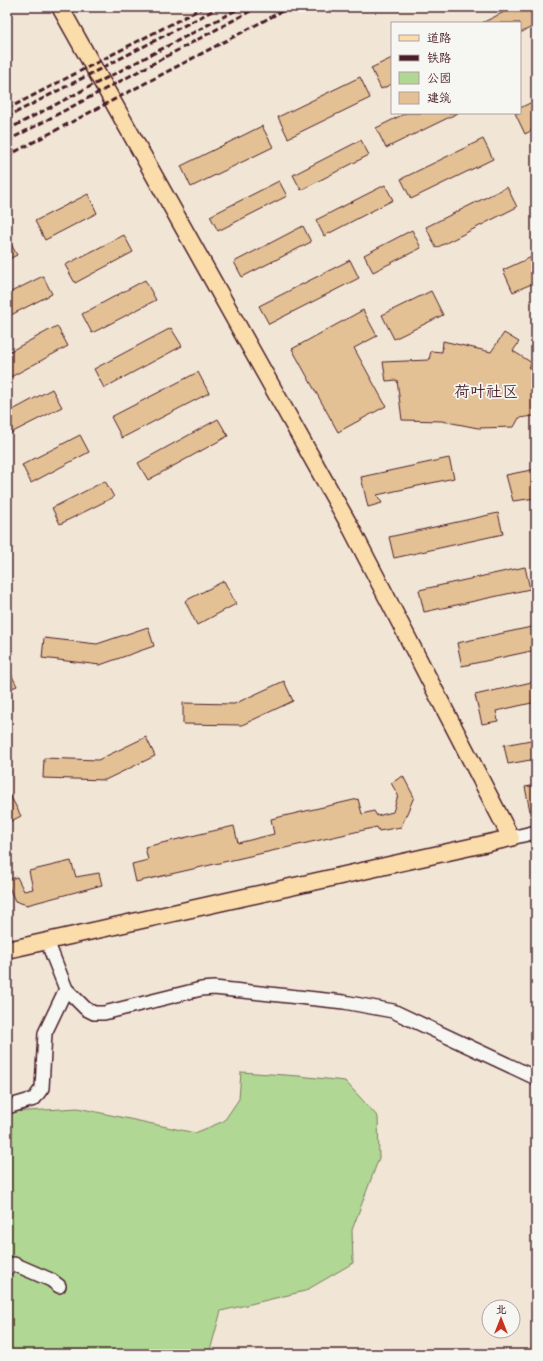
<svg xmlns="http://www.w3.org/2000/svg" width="543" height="1361" viewBox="0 0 543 1361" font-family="Mynerve,'LXGW WenKai TC',sans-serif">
  <rect width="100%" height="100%" fill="#f1e6d6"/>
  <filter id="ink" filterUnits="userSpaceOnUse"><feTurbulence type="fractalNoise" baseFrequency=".025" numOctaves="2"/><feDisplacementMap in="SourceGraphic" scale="8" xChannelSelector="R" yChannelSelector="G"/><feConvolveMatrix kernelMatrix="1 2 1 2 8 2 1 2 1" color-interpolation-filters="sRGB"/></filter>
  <g filter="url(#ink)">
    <path fill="#b0d793" stroke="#7d7b5f" d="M241,1072L299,1076L345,1081L378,1117L379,1158L352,1230L353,1263L305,1291L221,1311L209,1354H7V1114L11,1112L78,1108L195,1133L224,1121L239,1099Z"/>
    <path fill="#e4c195" stroke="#4a1f2b" d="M514,7H536V25L520,33V23H482Z
      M392,58V84L381,89L371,68Z
      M360,77L370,98L288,138L278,117Z
      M536,100V128L525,134L515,113H520V108Z
      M406,113H458L386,148L376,128Z
      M262,126L273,147L191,187L181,166Z
      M483,139L493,159L411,199L401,179Z
      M361,140L369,155L301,190L293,175Z
      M279,181L287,196L218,231L210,216Z
      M385,185L393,200L324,236L316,220Z
      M507,187L517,207L436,248L426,227Z
      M88,194L97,213L45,240L35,221Z
      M303,226L311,242L242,277L234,262Z
      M412,230L421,248L373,272L364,255Z
      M124,235L133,252L75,283L65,265Z
      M7,237L17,255L7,260Z
      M536,255V282L513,292L503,270Z
      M350,260L359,278L269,324L259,306Z
      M43,276L52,294L7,317V294Z
      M145,280L156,300L92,333L82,314Z
      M431,291L443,315L394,339L382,315Z
      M363,310L377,336L354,348L386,406L338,432L292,349Z
      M57,326L68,346L7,379V353Z
      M171,328L182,346L104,388L94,369Z
      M504,333L519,342L513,351L532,363L529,367L536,371V392L534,396V416L519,418L514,427L478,428L442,421L402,420L397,380L386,381L383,362L429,360L431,351L442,352L443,341L491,352Z
      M198,372L209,393L122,438L111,417Z
      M52,389L62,407L7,435V413Z
      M218,419L228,436L148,480L138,463Z
      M80,435L89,452L31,483L22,465Z
      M449,458L454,478L377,495L382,503L368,507L361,477Z
      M536,469V498L513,501L506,475Z
      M105,481L114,497L60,524L52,508Z
      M498,513L503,534L394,558L389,537Z
      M525,567L530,589L424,612L419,590Z
      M224,581L236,604L197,625L185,601Z
      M536,626V650L462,666L457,643Z
      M148,627L154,646L100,665L42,658L44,638L97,644Z
      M7,666L17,686L7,690Z
      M284,681L293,701L242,725L183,724V703L234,704Z
      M536,681V702L496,711L498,721L482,724L475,695Z
      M146,737L155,756L105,780L43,778L44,758L98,760Z
      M536,739V759L508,764L504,745Z
      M403,776L414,797L401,827L379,831L377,827L136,882L132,864L148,860L145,847L234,826L238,843L274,834L271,819L358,799L362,814L374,811L377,816L393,812L398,795L391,783Z
      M536,785V810L530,811L525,787Z
      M10,795L21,816L7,823V797Z
      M71,861L76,877L99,873L102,885L27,905L15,901L7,883V880L17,877L24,891L33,889L29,871Z"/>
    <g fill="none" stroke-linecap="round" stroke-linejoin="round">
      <g stroke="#4a1f2b" stroke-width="16">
        <path id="minor" d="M511,838L536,832
          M47,941L66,989L86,1009L94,1013H104L201,989L214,988L344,1002L393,1011L536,1078
          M7,1107L34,1099L42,1088L45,1033L66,989
          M7,1268L14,1264L51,1280L59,1286"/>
      </g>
      <g stroke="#4a1f2b" stroke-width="19">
        <path id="major" d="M7,950L511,838L351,528L60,7"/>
      </g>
      <use href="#minor" stroke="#f6f6f2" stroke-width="13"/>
      <use href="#major" stroke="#fbddab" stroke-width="16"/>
      <path stroke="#4a1f2b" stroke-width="3" stroke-dasharray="6 3" stroke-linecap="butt" d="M7,109L204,7
        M7,117L220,7
        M7,130L242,7
        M7,141L128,77L258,7
        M7,156L290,7"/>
    </g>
  </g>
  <g text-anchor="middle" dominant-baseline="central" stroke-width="3.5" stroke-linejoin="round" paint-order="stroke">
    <g font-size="16" fill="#4a1f2b" stroke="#f6f6f2">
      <text x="486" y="392">荷叶社区</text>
    </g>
  </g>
  <rect width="543" height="1361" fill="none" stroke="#f6f6f2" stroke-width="24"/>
  <rect x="12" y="12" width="519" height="1337" fill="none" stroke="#4a1f2b" stroke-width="1.5" filter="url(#ink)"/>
  <rect x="391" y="22" width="130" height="92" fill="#f6f6f2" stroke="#b1a0a2"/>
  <rect x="399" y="35" width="20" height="6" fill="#fbddab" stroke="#b1a0a2"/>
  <text x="427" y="42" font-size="12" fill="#4a1f2b">道路</text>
  <rect x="399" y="55" width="20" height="6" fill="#4a1f2b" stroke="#b1a0a2"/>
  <text x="427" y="62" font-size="12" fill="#4a1f2b">铁路</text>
  <rect x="399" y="72" width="20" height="12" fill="#b0d793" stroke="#b1a0a2"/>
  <text x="427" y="82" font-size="12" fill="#4a1f2b">公园</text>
  <rect x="399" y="92" width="20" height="12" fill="#e4c195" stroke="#b1a0a2"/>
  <text x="427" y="102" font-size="12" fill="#4a1f2b">建筑</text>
  <g transform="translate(501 1319)"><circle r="19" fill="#f6f6f2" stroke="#b1a0a2"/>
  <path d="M0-3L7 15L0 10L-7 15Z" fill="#c8321e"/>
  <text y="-6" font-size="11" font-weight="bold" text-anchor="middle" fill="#4a1f2b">北</text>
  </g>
</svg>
